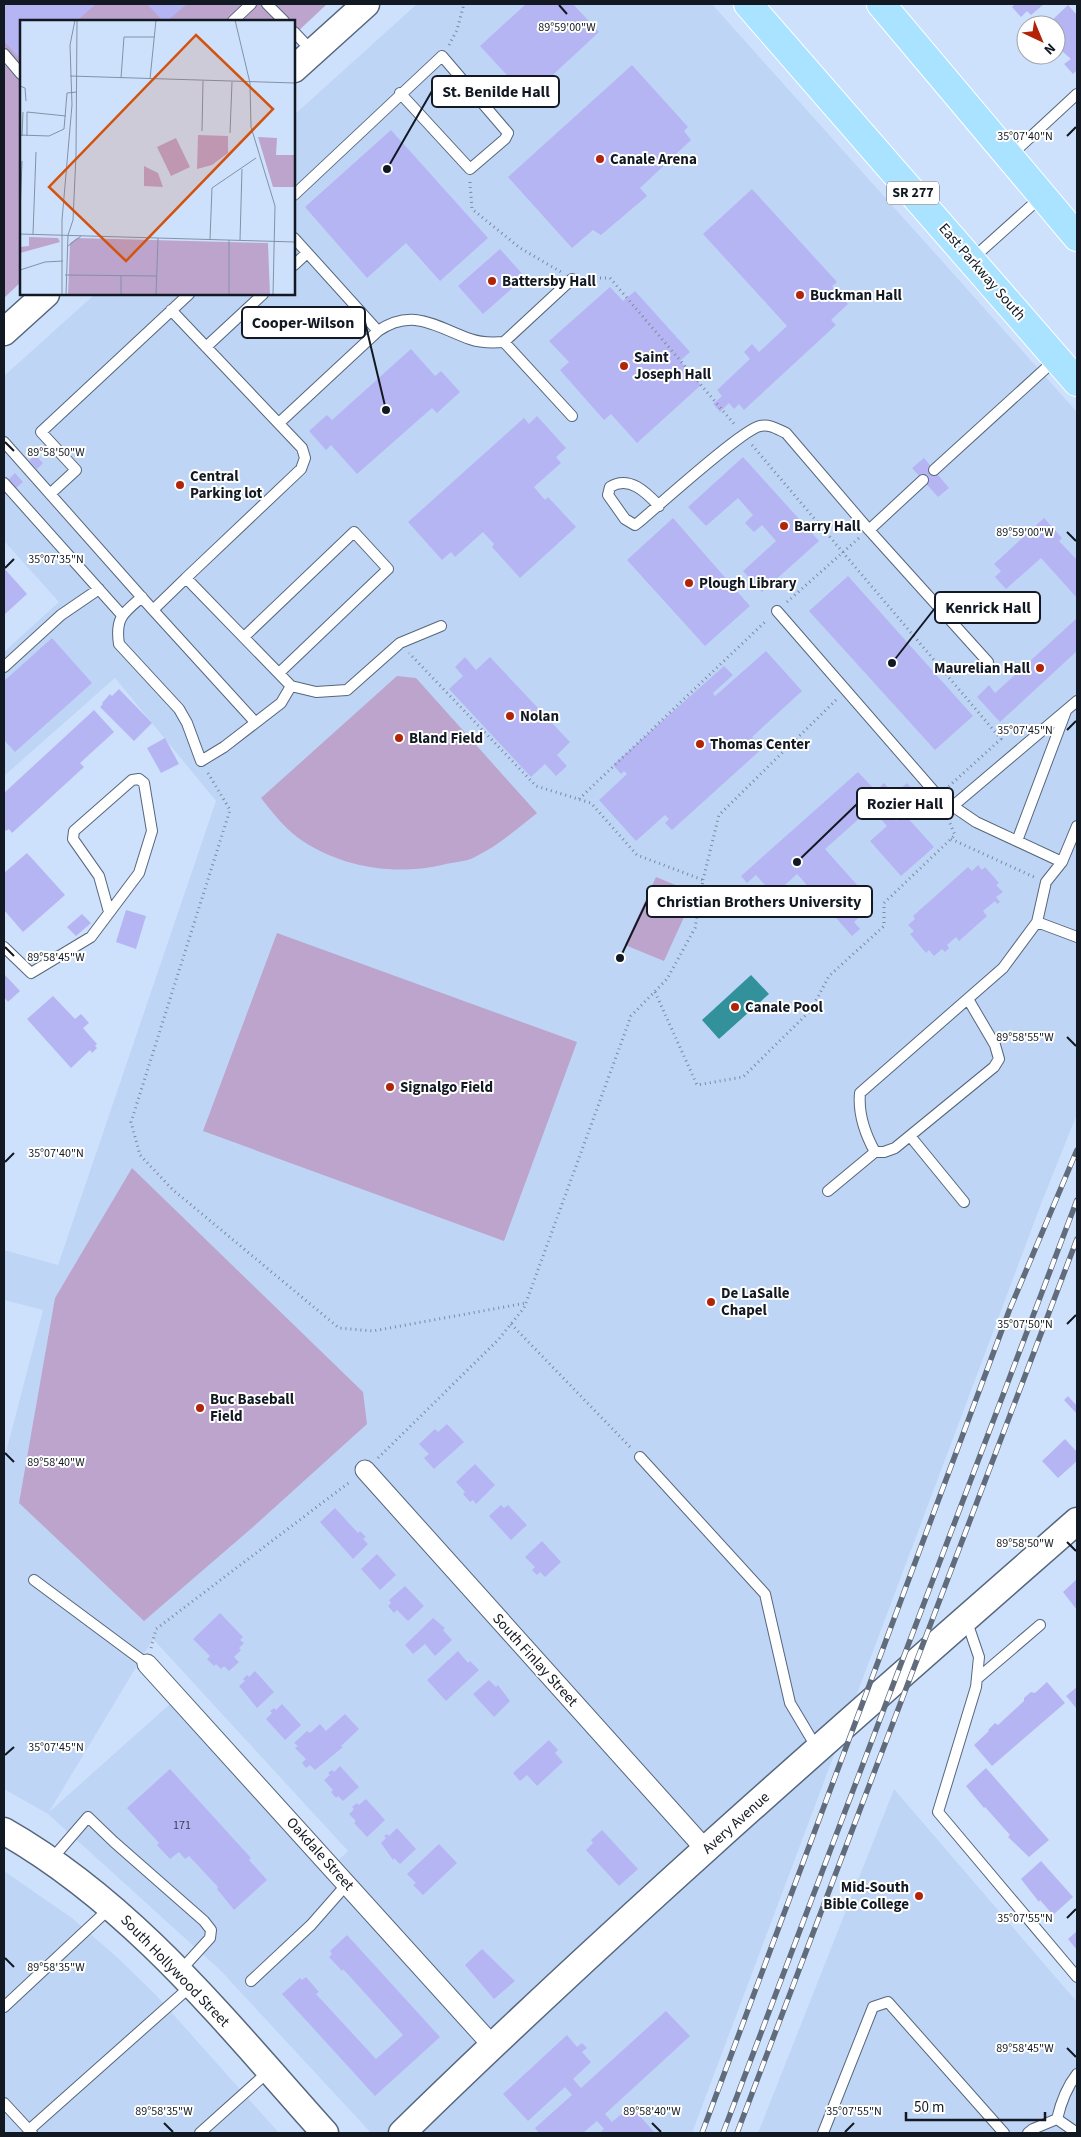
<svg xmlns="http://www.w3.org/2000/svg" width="1081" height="2137" viewBox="0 0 1081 2137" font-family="'Source Sans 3',sans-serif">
  <rect width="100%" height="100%" fill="#cee1fc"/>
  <path fill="#bfd5f6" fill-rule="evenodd" d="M417,4H712L1077,412V1114L1043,1199L692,2133H371L220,1970L48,1814L4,1789V1460L43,1310L4,1300V1250L58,1265L216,801L115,678L4,776V652L59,602L4,541V376L95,294H294V115ZM153,1639L348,1851L325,1873L170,1704L49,1812Z
    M894,1789L1077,2002V2133H758Z
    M4,1871L72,1918L118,1958L156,1995L279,2133H4Z"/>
  <path fill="#bca4cd" d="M4,4H327L294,35V21H21V282L4,298Z
    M397,676L416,678L537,813C518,828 498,846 475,857C466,862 452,862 442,865C393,876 338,867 297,837C283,826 272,812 261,798Z
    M656,877L695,893L664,961L625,945Z
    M277,933L577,1042L504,1241L203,1131Z
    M132,1168L363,1392L367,1424L253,1527L144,1621L19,1503L55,1298Z"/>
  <path fill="#32919a" d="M751,975L769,994L719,1039L702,1020Z"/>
  <path fill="#b6b5f3" d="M4,4H96L79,19L81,21H21V60L4,41Z
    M147,4H187L167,21H163Z
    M526,4H573L599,32L528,98L480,46Z
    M1015,4H1044L1031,15L1027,11L1021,17L1012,7Z
    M1068,5L1077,15V70L1073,74L1064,64L1071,59L1063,52L1056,42V25H1047Z
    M632,65L688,127L684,131L691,140L640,188L647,196L601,235L593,230L572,248L508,177Z
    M391,130L488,238L440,281L406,243L367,278L305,207Z
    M752,189L837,282L832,286L848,304L831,320L836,325L744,410L739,404L734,409L729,403L720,412L713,404L722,396L717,390L750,359L744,352L752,344L759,352L787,326L703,234Z
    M500,249L525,277L483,314L458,286Z
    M610,287L623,301L635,291L690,352L680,361L701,385L637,443L611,414L604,420L560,370L569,362L549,341Z
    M411,349L435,376L441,371L460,392L437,413L432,408L357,474L331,445L326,450L309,431L327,415L332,420Z
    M537,416L566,448L556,457L561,463L534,487L545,500L548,497L576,527L520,578L492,547L494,544L483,532L455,557L451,552L442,560L408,522L524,418L529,424Z
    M35,455L43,463L37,469L29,461Z
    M743,457L819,541L762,592L743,571L776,541L762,525L754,532L745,523L753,515L738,498L706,526L688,507Z
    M924,458L949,488L938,497L912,468Z
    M15,473L23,482L16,488L8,480Z
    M673,518L750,606L705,646L627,560Z
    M1044,518L1062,538L1059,541L1077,560V598L1041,558L1006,589L995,577L1001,571L994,564Z
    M4,568L27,594L4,615Z
    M848,576L973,716L935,750L809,611Z
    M1077,618V651L1000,722L977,697L989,685L995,693Z
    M52,638L92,683L15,752L4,740V681Z
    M766,651L802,691L752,737L756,741L758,738L765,746L672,830L665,823L669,819L665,815L636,841L599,800L627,774L624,771L621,774L613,765L724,666L733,675L713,693L715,696Z
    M465,657L476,670L490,657L570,742L557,755L567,766L556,776L545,764L531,777L449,689L463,676L455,667Z
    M119,689L152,723L134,741L100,707L103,704L102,703L110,694L112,696Z
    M94,710L114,732L80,763L84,767L12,833L9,829L6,831L4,828V793Z
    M165,738L179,764L161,773L147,748Z
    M858,772L876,791L884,783L891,791L879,801L886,809L903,794L899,790L907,783L919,797L913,803L909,799L891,815L896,821L904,814L934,847L901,876L870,841L887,826L871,808L825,849L874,904L854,922L860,929L852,936L797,874L774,895L756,875L747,883L741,876Z
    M27,853L65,895L23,932L4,910V873Z
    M978,865L982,870L985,867L999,883L996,885L1003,892L996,897L1000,902L997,904L995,901L983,911L987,916L959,941L956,937L947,945L949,948L945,952L942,949L934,956L929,950L926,953L910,934L914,931L908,925L915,919L913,916L968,867L972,871Z
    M126,910L146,916L136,949L116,942Z
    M82,914L91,923L76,936L67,927Z
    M4,974L20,991L8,1002L4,997Z
    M53,996L75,1019L81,1014L89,1023L83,1028L97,1044L95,1046L97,1048L92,1053L90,1050L71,1068L27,1019Z
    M1068,1396L1077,1406V1414L1064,1400Z
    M447,1424L464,1442L434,1469L424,1458L429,1454L419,1444L435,1429L438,1432Z
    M1065,1439L1077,1452V1461L1058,1478L1042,1461Z
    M475,1464L495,1485L476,1504L473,1500L470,1502L463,1494L465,1492L456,1482Z
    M501,1505L504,1508L508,1505L527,1525L511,1540L489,1516Z
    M335,1508L358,1533L360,1531L366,1537L363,1539L368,1544L353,1559L320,1522Z
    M542,1541L561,1562L545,1577L540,1572L537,1575L532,1570L535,1567L525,1557Z
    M377,1554L396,1575L380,1590L361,1569Z
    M1077,1579V1610L1063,1592Z
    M405,1586L424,1606L408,1621L397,1610L394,1613L388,1606L391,1603L389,1600Z
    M220,1613L243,1637L240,1640L244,1643L239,1648L241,1650L234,1657L239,1662L229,1671L224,1666L221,1669L216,1664L214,1666L207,1659L210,1656L193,1639Z
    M433,1618L445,1628L443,1630L452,1640L435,1656L425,1644L413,1654L405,1645Z
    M458,1651L468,1663L470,1661L479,1670L446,1701L427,1680Z
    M255,1671L274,1692L257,1708L239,1686L245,1681L243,1679L247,1675L249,1677Z
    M489,1680L496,1687L498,1685L510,1701L494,1717L473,1694Z
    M1047,1682L1065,1703L992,1766L974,1745L989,1731L988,1730L995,1723L998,1725L1024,1701V1698L1031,1692L1035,1693Z
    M1077,1687V1709L1066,1696Z
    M282,1704L301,1725L285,1740L266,1719L272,1713L270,1711L274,1708L276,1710Z
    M345,1714L359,1729L341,1746L343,1747L315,1770L310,1765L306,1768L302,1763L306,1759L295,1748L298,1746L294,1743L307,1731L310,1733L320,1724L326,1731Z
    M549,1740L558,1750L555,1753L563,1762L537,1786L527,1775L520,1781L513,1773Z
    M340,1766L359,1787L343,1801L338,1796L336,1798L331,1792L333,1790L324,1780L330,1775L328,1773L332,1770L334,1772Z
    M986,1768L1049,1840L1029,1857L1008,1837L1010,1835L985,1807L984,1808L966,1786Z
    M170,1769L251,1858L249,1860L267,1880L234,1910L217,1889L218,1887L189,1856L185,1859L179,1852L170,1859L157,1845L159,1843L127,1808Z
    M366,1799L385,1820L367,1837L354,1823L356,1821L349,1814L354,1809L352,1807L357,1803L359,1805Z
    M397,1828L416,1849L400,1864L394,1858L393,1860L381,1843L386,1838L384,1836L387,1834L389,1836Z
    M602,1830L638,1869L619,1886L586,1850L593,1843L591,1840Z
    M439,1844L457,1863L423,1895L413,1885L416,1883L407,1874Z
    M1041,1861L1073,1897L1053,1915L1040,1900L1039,1902L1021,1879Z
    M1077,1931V1950L1068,1939Z
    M347,1935L440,2037L375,2096L282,1994L300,1978L302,1980L306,1977L319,1992L316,1994L376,2059L403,2035L343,1969L342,1971L329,1957L332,1954L330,1951Z
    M482,1949L515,1981L494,1999L465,1965Z
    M666,2011L690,2036L605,2114L612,2122L631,2106L654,2132L652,2133H600L604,2129L597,2121L583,2133H539L535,2128L572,2095L565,2087L528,2121L503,2094L567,2035L577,2047L582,2043L587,2048L582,2052L591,2062L573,2079L581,2088Z"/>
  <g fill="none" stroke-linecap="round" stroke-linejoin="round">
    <g stroke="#56667d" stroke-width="12">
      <path id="lane" d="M267,4L284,21
        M233,21L251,4
        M294,32L312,51
        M4,54L21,74
        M1010,156L1077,94
        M294,195L442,56L508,133L505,139L470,169L400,93
        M294,238L378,331
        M972,259L1041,197
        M294,265L307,253
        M171,310L302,448L305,458L301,469L186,578
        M504,342L572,416
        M206,347L263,294
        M279,423L378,331C413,307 436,327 470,339C481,343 492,343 504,342L572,279
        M4,442L153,610L186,578L291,686L316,692L347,690L400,643L441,626
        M934,470L1056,359
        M4,483L121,614
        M50,494L76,470L41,432L189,294
        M659,506C646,492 629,475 610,487L608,495L625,519L635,525L639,522C658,506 743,429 760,426C770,424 777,429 786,433L869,530L988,662
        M869,530L923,480
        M142,597C123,613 115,618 119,644L179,709L187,723L201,761L224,747L281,703L291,686
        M153,610L255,722
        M777,611L938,796L976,822L1062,862
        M244,637L354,532L388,569L279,673
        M4,667L61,615L99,589
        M953,806L1077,701
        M1017,841L1066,711
        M1037,922L1077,937
        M4,947L31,973L91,937L139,873L152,831L144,783L139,779L132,780L74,831L73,839L99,876L109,912
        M910,1136L964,1202
        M875,1152H884L895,1148L994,1067L999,1059L995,1045L968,999
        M828,1191L875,1152C865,1134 858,1114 860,1093L1003,968L1037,922L1046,882L1062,862L1077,826
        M640,1457L765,1594L790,1703L818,1750
        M34,1580L147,1664
        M966,1619L979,1657L976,1687L938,1812L1077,1977
        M978,1678L1040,1625
        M51,1860L88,1817L114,1842L204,1921L211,1930L210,1938L180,1971
        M251,1981L311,1925L347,1884
        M4,2007L111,1907
        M4,2103L29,2130
        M32,2133L29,2130L191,1986
        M200,2133L269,2071
        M823,2133L873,2007L888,2002L1004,2133
        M1028,2133L1033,2129L1057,2119
        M1077,2133L1057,2119C1061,2102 1066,2088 1077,2074"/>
    </g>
    <g stroke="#56667d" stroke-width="21">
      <path id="street" d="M365,1470L706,1850
        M147,1664L492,2045"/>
    </g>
    <g stroke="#56667d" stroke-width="29">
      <path id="secondary" d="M294,69L366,4
        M4,332L46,294
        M4,1831C134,1905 227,2024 325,2133
        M402,2133C619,1921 849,1721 1077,1521"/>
    </g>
    <g stroke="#fff" stroke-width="30">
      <path id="primary" d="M748,4L1077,382
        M881,4L1077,237"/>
    </g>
    <path stroke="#7c8a9d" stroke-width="3" stroke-dasharray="1 4" stroke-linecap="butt" d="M449,45L457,30L464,4
      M470,182L472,209L520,248L561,272
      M585,278H610L735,425
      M752,445L1001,739L948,787
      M787,602L859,538
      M208,773L230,810L131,1122L140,1155L172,1189L339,1328L373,1331L526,1303
      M579,799L767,620
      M951,839L1034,877
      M703,880L719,815L836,700
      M655,992L697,1085L743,1077L811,1010L829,976L884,926V903L955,835L949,821
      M511,1324L631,1448
      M378,1458L498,1340L524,1308L631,1016L667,979L695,928L703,880L637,855L591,803L536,786L409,653
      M151,1648L156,1629L351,1481"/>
    <use href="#lane" stroke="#fff" stroke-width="10"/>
    <use href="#street" stroke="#fff" stroke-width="19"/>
    <use href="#secondary" stroke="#fff" stroke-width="26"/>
    <use href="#primary" stroke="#a9e3ff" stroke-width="28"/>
    <g stroke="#606c7c" stroke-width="5.5">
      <path id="rail" d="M702,2133L1009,1311L1077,1150
        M723,2133L1077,1200
        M737,2133L1077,1239"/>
    </g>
    <use href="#rail" stroke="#fff" stroke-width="4" stroke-dasharray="11" stroke-linecap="butt"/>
  </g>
  <path fill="none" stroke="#121922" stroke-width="2" d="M559,5L567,14M1067,136L1076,127M5,442L14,451M1067,532L1076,541M5,568L14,559M1067,730L1076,721M5,947L14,956M1067,1037L1076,1046M5,1162L14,1153M1067,1324L1076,1315M5,1453L14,1462M1067,1542L1076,1551M5,1755L14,1747M1067,1918L1076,1909M5,1958L14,1967M1067,2048L1076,2057M164,2123L173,2132M652,2123L661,2132M845,2132L854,2123"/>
  <g fill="#b12408" stroke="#fff" stroke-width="2">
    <circle cx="600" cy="159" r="5"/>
    <circle cx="492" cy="281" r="5"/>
    <circle cx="800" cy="295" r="5"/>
    <circle cx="624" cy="366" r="5"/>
    <circle cx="180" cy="485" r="5"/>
    <circle cx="784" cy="526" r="5"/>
    <circle cx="689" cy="583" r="5"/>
    <circle cx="1040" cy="668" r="5"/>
    <circle cx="510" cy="716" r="5"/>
    <circle cx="399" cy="738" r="5"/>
    <circle cx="700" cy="744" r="5"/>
    <circle cx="735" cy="1007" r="5"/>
    <circle cx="390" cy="1087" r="5"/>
    <circle cx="711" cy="1302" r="5"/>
    <circle cx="200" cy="1408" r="5"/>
    <circle cx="919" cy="1896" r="5"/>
  </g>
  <g text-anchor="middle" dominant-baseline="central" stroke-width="4" stroke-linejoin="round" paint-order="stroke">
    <g font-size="12" fill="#3b4056">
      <text x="182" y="1825">171</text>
    </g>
    <rect fill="#fff" stroke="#595e64" stroke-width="1" x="887" y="181.5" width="52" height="23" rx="4"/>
    <g font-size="14" font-weight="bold" fill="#121922">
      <text x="913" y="193">SR 277</text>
    </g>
    <g font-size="15" font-weight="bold" fill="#121922" stroke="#fff" text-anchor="start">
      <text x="610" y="159">Canale Arena</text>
      <text x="502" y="281">Battersby Hall</text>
      <text x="810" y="295">Buckman Hall</text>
      <text x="634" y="357">Saint<tspan x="634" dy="17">Joseph Hall</tspan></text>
      <text x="190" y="476">Central<tspan x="190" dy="17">Parking lot</tspan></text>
      <text x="794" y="526">Barry Hall</text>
      <text x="699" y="583">Plough Library</text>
      <text x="1030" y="668" text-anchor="end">Maurelian Hall</text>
      <text x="520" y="716">Nolan</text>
      <text x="409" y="738">Bland Field</text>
      <text x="710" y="744">Thomas Center</text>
      <text x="745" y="1007">Canale Pool</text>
      <text x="400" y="1087">Signalgo Field</text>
      <text x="721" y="1293">De LaSalle<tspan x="721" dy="17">Chapel</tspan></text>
      <text x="210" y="1399">Buc Baseball<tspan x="210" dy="17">Field</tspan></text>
      <text x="909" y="1887" text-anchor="end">Mid-South<tspan x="909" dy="17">Bible College</tspan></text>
    </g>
    <g font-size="15" fill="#121922" stroke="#fff">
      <text transform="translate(982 272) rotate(49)">East Parkway South</text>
      <text transform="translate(535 1660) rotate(48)">South Finlay Street</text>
      <text transform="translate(736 1823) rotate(-42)">Avery Avenue</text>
      <text transform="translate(320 1854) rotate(48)">Oakdale Street</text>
      <text transform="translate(175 1971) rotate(46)">South Hollywood Street</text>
    </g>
  </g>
  <g transform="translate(20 20)">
    <rect width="275" height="275" fill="#cee1fc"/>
    <path d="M178,115L208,116V133L192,145L177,149ZM238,117L257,118L256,135H275V167H253ZM156,118L170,147L151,156L137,127ZM124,146L138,153L143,167L124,166ZM9,217L38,218L40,222L0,233V227L9,226ZM57,218L248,223L250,275H48L50,223Z" fill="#bca4cd"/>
    <path fill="none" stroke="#8391a5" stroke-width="1" d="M215,0L230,63L231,107L255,186L253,275M50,56L275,63M101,58L104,17H134M130,59L136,0M0,66L5,68L6,81M182,111L183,61M210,113L212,62M0,115L29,116L44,109L47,73L57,72M2,116L3,92M7,116V92L46,96M0,194L2,141M0,214L275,222M13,214L16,132M190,219L192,168L236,138M220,220L222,149M48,226L61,216M0,250L25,242L43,241M45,255L137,256M42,275V200L52,85L50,25L55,0M46,275L48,215L53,200L56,135L57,0M101,275V256M136,275L138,218M209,275V220"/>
    <path fill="#d3530e" fill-opacity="0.15" stroke="#d3530e" stroke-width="2.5" d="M176,15L253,89L106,241L29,167Z"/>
    <rect width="275" height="275" fill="none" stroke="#121922" stroke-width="2.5"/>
  </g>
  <g font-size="12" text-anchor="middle" fill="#121922" stroke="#fff" stroke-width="4" stroke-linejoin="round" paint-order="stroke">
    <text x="567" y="31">89°59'00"W</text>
    <text x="1025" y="140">35°07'40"N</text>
    <text x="56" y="456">89°58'50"W</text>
    <text x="1025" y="536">89°59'00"W</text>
    <text x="56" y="563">35°07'35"N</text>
    <text x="1025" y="734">35°07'45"N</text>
    <text x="56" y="961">89°58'45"W</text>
    <text x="1025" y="1041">89°58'55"W</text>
    <text x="56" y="1157">35°07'40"N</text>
    <text x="1025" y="1328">35°07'50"N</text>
    <text x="56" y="1466">89°58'40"W</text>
    <text x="1025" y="1547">89°58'50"W</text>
    <text x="56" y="1751">35°07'45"N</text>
    <text x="1025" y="1922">35°07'55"N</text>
    <text x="56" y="1971">89°58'35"W</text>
    <text x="1025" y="2052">89°58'45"W</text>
    <text x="164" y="2115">89°58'35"W</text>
    <text x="652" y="2115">89°58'40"W</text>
    <text x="854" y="2115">35°07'55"N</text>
  </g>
  <path fill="none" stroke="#121922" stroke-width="2" d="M387 169L432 91M386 410L365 322M892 663L935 608M797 862L857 804M620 958L647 901"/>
  <g fill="#121922" stroke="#fff" stroke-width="2">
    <circle cx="387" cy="169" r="5"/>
    <circle cx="386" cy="410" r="5"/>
    <circle cx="892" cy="663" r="5"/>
    <circle cx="797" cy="862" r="5"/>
    <circle cx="620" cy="958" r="5"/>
  </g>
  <g fill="#fff" stroke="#121922" stroke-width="2">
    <rect x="432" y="76" width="127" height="31" rx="5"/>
    <rect x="242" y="307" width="123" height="31" rx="5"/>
    <rect x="935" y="592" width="105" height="31" rx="5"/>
    <rect x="857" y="788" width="96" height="31" rx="5"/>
    <rect x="647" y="886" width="225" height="31" rx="5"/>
  </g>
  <g font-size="16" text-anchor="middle" font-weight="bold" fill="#121922">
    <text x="496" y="97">St. Benilde Hall</text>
    <text x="303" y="328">Cooper-Wilson</text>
    <text x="988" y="613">Kenrick Hall</text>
    <text x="905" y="809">Rozier Hall</text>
    <text x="759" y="907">Christian Brothers University</text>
  </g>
  <rect width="1081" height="2137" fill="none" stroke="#121922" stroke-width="10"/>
  <g transform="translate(1041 40) rotate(136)"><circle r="24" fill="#ffffff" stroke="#a0a3a7"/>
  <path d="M0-4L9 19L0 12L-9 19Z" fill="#b12408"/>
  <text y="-8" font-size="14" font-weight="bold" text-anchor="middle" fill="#121922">N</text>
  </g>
  <path d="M906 2112v8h139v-8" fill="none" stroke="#121922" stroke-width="2.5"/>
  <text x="914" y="2112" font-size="15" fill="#121922" stroke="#ffffff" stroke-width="4" paint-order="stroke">50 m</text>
</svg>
